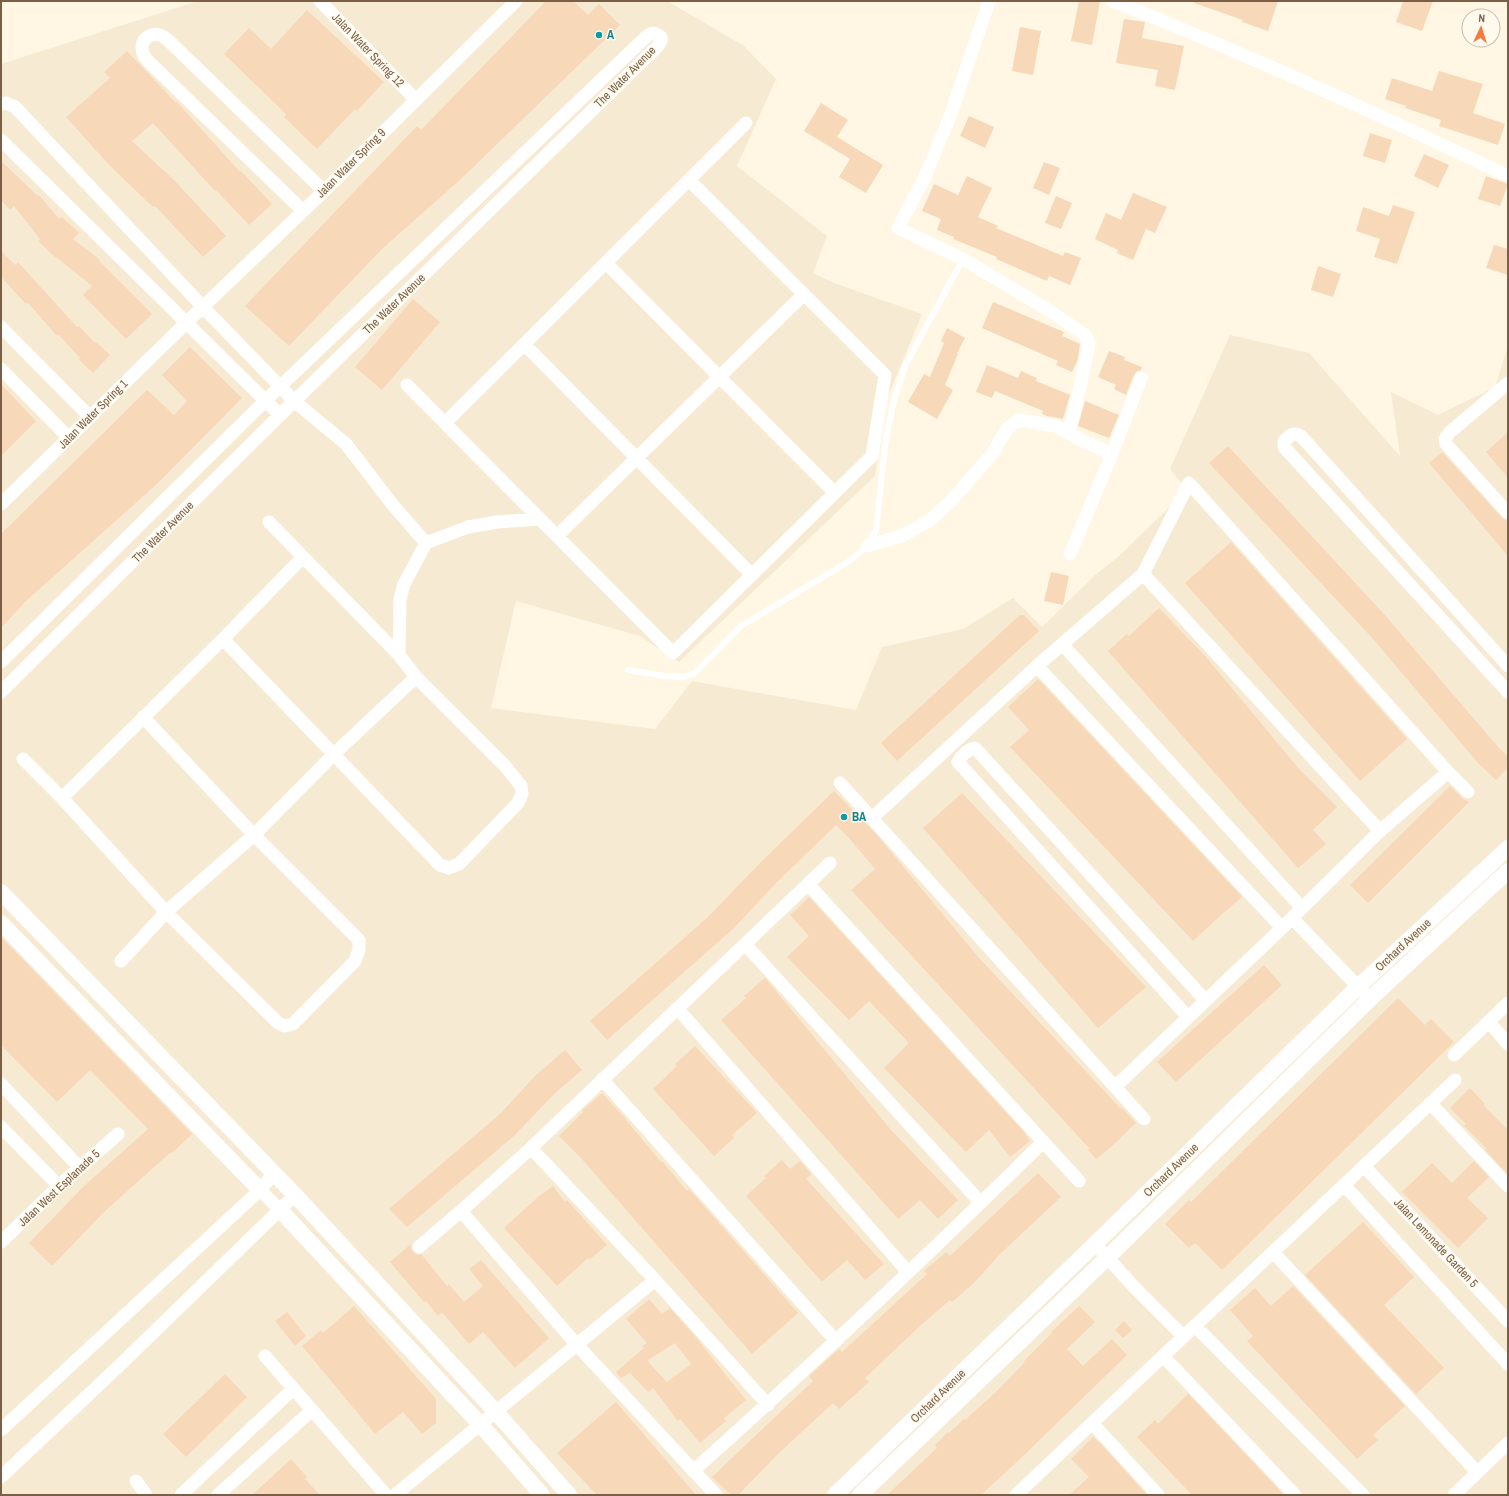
<svg xmlns="http://www.w3.org/2000/svg" width="1509" height="1496" viewBox="0 0 1509 1496" font-family="'Archivo Narrow',sans-serif">
  <rect width="100%" height="100%" fill="#fff7e4"/>
  <path fill="#f7ead2" d="M198,1H665L669,2L744,46L776,79L737,166L827,236L813,273L834,283L922,314L887,399L875,476L679,662L640,636L516,601L491,708L655,729L692,681L856,710L882,647L963,629L1013,598L1042,627L1095,575L1119,556L1187,490L1170,469L1230,335L1309,353L1400,456L1391,392L1438,415L1495,387L1508,346V1491L1506,1495H1V64Z"/>
  <path fill="#f7d8b9" fill-rule="evenodd" d="M546,1H573L588,15L599,4L620,25L462,178L383,248L289,346L245,306L417,126L421,130Z
    M1079,1H1100L1092,45L1071,41Z
    M1195,1H1278L1268,31L1242,22L1243,20L1194,3Z
    M1403,1H1433L1422,31L1396,22Z
    M307,10L384,82L357,111L355,109L317,149L284,117L286,114L224,54L249,28L271,49Z
    M1124,19L1145,22L1142,38L1184,46L1175,90L1155,86L1158,70L1116,63Z
    M1020,27L1041,31L1033,75L1012,71Z
    M127,51L176,103L177,102L240,172L241,171L272,204L249,225L216,190L215,191L153,123L132,141L174,180L226,236L203,257L155,206L153,207L111,167L66,117L110,78L104,72Z
    M1439,71L1483,84L1473,113L1505,124L1498,145L1439,126L1441,120L1405,108L1406,106L1385,99L1392,78L1432,91Z
    M821,103L848,120L837,137L883,165L866,193L839,177L850,159L804,131Z
    M969,116L994,127L985,148L960,136Z
    M1370,133L1392,140L1385,163L1363,156Z
    M1424,154L1449,165L1438,188L1414,176Z
    M1,161L38,196L39,195L59,219L62,217L79,233L73,239L100,260L99,261L152,314L126,339L83,295L92,286L56,257H55L38,241L40,239L14,206L10,210L1,200Z
    M1044,162L1060,168L1049,195L1033,188Z
    M967,176L992,188L978,217L998,226L996,228L1063,256L1065,252L1081,258L1070,285L1049,276L1047,281L996,259L997,257L953,239L954,237L937,230L941,219L922,211L934,184L958,195Z
    M1486,176L1508,184L1500,206L1478,199Z
    M1133,193L1167,207L1155,233L1146,229L1133,260L1117,253L1118,250L1095,239L1106,213L1121,220Z
    M1056,196L1072,203L1061,229L1045,223Z
    M1393,205L1415,212L1397,264L1374,257L1380,239L1356,231L1363,207L1389,216Z
    M1494,245L1508,249V275L1486,268Z
    M1,251L15,265L18,262L77,327L79,326L95,343L96,342L110,355L93,373L79,360L80,358L59,335L57,336L28,303L26,304L1,277Z
    M1318,266L1341,274L1333,297L1311,290Z
    M413,299L440,322L382,390L355,367Z
    M993,302L1064,332L1062,336L1080,344L1078,359L1072,372L1056,365L1058,361L982,328Z
    M947,328L965,338L957,353L958,354L945,385L953,390L937,419L908,402L924,374L930,377L944,343L941,341Z
    M190,347L242,398L158,483L26,601L1,628V534L147,390L174,415L187,401L162,375Z
    M1109,351L1125,357L1124,360L1142,367L1141,370L1136,372L1134,375L1126,395L1114,389L1116,385L1098,377Z
    M987,365L1018,378L1021,371L1037,378L1036,381L1070,395L1063,419L1047,416L1042,414L1043,411L995,391L992,398L976,392Z
    M1,384L36,421L1,456Z
    M1085,401L1119,415L1109,438L1078,426Z
    M1508,432V478L1486,452Z
    M1228,446L1384,614L1499,748L1508,756V768L1496,780L1478,763L1374,640L1209,463Z
    M1442,452L1502,518L1508,521V556L1429,463Z
    M1231,542L1407,739L1360,781L1185,583Z
    M1051,572L1069,576L1063,605L1044,601Z
    M1159,608L1206,657L1300,770L1337,807L1313,830L1326,844L1298,868L1108,651L1127,634L1129,636Z
    M1020,615H1024L1039,631L897,761L881,743Z
    M1038,679L1242,897L1221,915L1193,941L1010,747L1029,730L1008,707Z
    M1450,786L1462,798L1469,802L1368,903L1350,885Z
    M834,791L877,835L979,958L1108,1095L1120,1108L1121,1107L1136,1123L1111,1147L1096,1159L1088,1150L1090,1149L851,890L875,869L849,838L836,825L776,883L734,928L607,1040L590,1021L708,917L760,863Z
    M962,793L1146,987L1098,1028L923,828Z
    M809,897L1024,1132L1030,1141L1010,1157L989,1130L966,1152L884,1068L908,1044L907,1043L908,1042L869,1001L849,1020L787,957L809,936L790,915Z
    M1,937L192,1134L172,1153L171,1152L105,1211L52,1266L29,1243L83,1187L148,1129L90,1070L57,1102L1,1045Z
    M1264,965L1282,985L1176,1082L1157,1062Z
    M765,978L891,1130L958,1200L938,1219L920,1200L898,1219L721,1020L746,998L744,996Z
    M1398,998L1425,1025L1431,1019L1454,1042L1222,1270L1195,1243L1189,1248L1165,1224L1189,1200L1191,1202Z
    M695,1046L757,1113L732,1135L734,1138L714,1156L653,1089L677,1066L675,1064Z
    M565,1050L582,1070L555,1093L515,1135L407,1227L389,1209L500,1114L535,1076Z
    M1470,1088L1485,1104L1483,1105L1508,1130V1174L1485,1150L1487,1149L1464,1126L1466,1124L1450,1108Z
    M602,1093L623,1116L661,1162L662,1161L687,1191L689,1189L798,1313L752,1354L580,1157L559,1136L583,1112L582,1111Z
    M782,1160L790,1169L800,1161L811,1174L806,1179L884,1264L865,1280L847,1260L822,1282L746,1196L766,1178L764,1176Z
    M1474,1161L1489,1177L1467,1198L1488,1218L1458,1248L1402,1192L1432,1163L1452,1183Z
    M1038,1173L1061,1197L1000,1254L974,1283L952,1302L950,1300L922,1324L865,1378L869,1382L839,1409L833,1403L779,1453L738,1495H731L712,1477L813,1381L809,1376L839,1349L842,1352L927,1274L924,1271L946,1252L950,1256Z
    M553,1186L565,1202L567,1200L607,1245L589,1260L588,1258L557,1286L504,1228L538,1197Z
    M1363,1222L1414,1277L1384,1305L1444,1368L1416,1394L1305,1275Z
    M411,1244V1249L413,1252L417,1255L421,1254L447,1286L449,1284L464,1302L483,1286L469,1269L481,1260L549,1338L515,1368L483,1332L469,1344L442,1312L438,1316L426,1301L424,1302L390,1262Z
    M1293,1286L1405,1406L1373,1435L1378,1440L1357,1459L1247,1341L1253,1336L1230,1310L1255,1288L1271,1306Z
    M649,1299L662,1314L670,1308L693,1334L746,1400L724,1418L726,1421L700,1443L680,1419L678,1421L653,1388L648,1392L630,1373L621,1378L616,1372L644,1348L642,1346L647,1343L626,1319ZM675,1343L691,1364L667,1382L649,1363L648,1360Z
    M354,1306L436,1399V1423L422,1434L403,1412L375,1434L302,1346L321,1330L323,1333Z
    M1079,1306L1095,1322L1067,1349L1083,1366L1112,1339L1127,1355L1022,1457L981,1495H887L937,1448L935,1445L948,1432L949,1433L964,1419L965,1420L996,1392L1025,1362L1024,1361L1052,1333L1051,1332Z
    M287,1312L306,1336L295,1346L275,1321Z
    M1124,1321L1132,1330L1123,1338L1115,1330Z
    M225,1374L247,1397L186,1457L163,1434Z
    M1188,1394L1200,1406L1284,1495H1192L1137,1437L1155,1420L1158,1424Z
    M616,1402L641,1431L696,1495H597L557,1453Z
    M1093,1437L1101,1444L1147,1495H1069L1089,1477L1071,1459Z
    M291,1459L307,1477L305,1479L320,1495H252Z"/>
  <g fill="none" stroke-linecap="round" stroke-linejoin="round">
    <path stroke="#fff" stroke-width="6" d="M628,670L664,676L684,677L695,673L741,626L848,562L867,546L876,530L886,438L894,400L906,364L963,259"/>
    <path stroke="#fff" stroke-width="13" d="M320,1L415,99
      M989,1L951,114L924,179L898,228L963,259L1050,311L1085,335L1089,343L1087,354L1075,409L1068,432
      M1113,1C1247,54 1378,114 1508,176
      M1,104L6,103L15,107L203,307L294,401L346,444L392,504L426,543
      M1,140L280,415
      M302,210L149,62C145,58 142,54 142,48C142,38 153,31 162,36C165,37 167,40 170,42L324,191
      M606,263L835,493
      M1,327L90,417
      M524,344L752,575
      M1,369L69,438
      M1508,383L1450,432L1445,439L1446,444L1508,513
      M407,385L673,653L872,456L885,375L689,180
      M445,423L746,123
      M1,504L186,323L324,191L516,1
      M557,536L804,294
      M867,546L901,536L929,521L951,501L992,454L1007,429L1019,420L1056,426L1083,441L1112,454
      M1070,554L1112,454L1141,378
      M1143,574L1380,831
      M223,639L440,865L449,868L459,864L518,803L522,794L521,786L506,767L416,677L399,655L269,522
      M1062,644L1302,908
      M399,655L400,599L404,584L426,543L468,527L497,522L540,519
      M1,662L266,400L646,37C652,32 655,32 661,37V41L658,46L280,415L1,692
      M1037,666L1282,928
      M1508,666L1301,436C1293,431 1290,436 1284,441V447L1508,692
      M23,759L62,798L166,912L278,1023L285,1026L293,1024L355,961L359,950V940L254,835L143,717
      M840,783L1144,1119
      M62,798L223,639L303,557
      M872,818L1037,666L1143,574L1189,483L1448,772L1468,792
      M808,884L1079,1181
      M1292,918L1370,999
      M745,944L981,1203
      M121,961L166,912L254,835L334,754L416,677
      M677,1008L908,1272
      M1188,1017L958,762C963,754 966,751 975,748L1205,1000
      M1489,1022L1508,1044
      M1454,1055L1508,1003
      M602,1079L836,1341
      M1,1084L80,1168
      M1115,1087L1282,928L1380,831L1448,772
      M1430,1103L1508,1186
      M1,1127L59,1186
      M531,1148L655,1280L768,1405
      M1364,1166L1508,1321
      M1344,1185L1508,1364
      M260,1190L280,1210
      M461,1211L577,1345L716,1495
      M1,1242L59,1186L118,1134
      M1095,1244L1135,1288L1184,1337
      M419,1247L461,1211L531,1148L830,863
      M1273,1252L1477,1472
      M1195,1326L1363,1495
      M265,1356L386,1495
      M1163,1356L1295,1495
      M1092,1423L1158,1495
      M1,1430L260,1190L274,1173
      M693,1471C813,1364 929,1254 1043,1142
      M1,1477L121,1364L295,1195
      M136,1481L146,1495
      M181,1495L293,1389
      M218,1495L312,1410
      M395,1495L655,1280
      M1016,1495L1455,1080
      M1454,1495L1508,1443"/>
    <path stroke="#fff" stroke-width="16" d="M1,892L295,1195L496,1412L569,1495
      M1,923L260,1190
      M280,1210L480,1424L542,1495
      M835,1495L1095,1244L1359,986L1508,848
      M860,1495L1108,1257L1370,999L1508,871"/>
  </g>
  <g fill="#0f9aa8" stroke="#fffaed" stroke-width="1.5">
    <circle cx="599" cy="35" r="4"/>
    <circle cx="844" cy="817" r="4"/>
  </g>
  <g text-anchor="middle" dominant-baseline="central" stroke-width="3" stroke-linejoin="round" paint-order="stroke">
    <g font-size="12" font-weight="bold" fill="#0d838f" stroke="#fffaed" text-anchor="start">
      <text x="607" y="35">A</text>
      <text x="852" y="817">BA</text>
    </g>
    <g font-size="12" fill="#7a5f46" stroke="#fffaed">
      <text transform="translate(368 50) rotate(46)">Jalan Water Spring 12</text>
      <text transform="translate(625 77) rotate(-45)">The Water Avenue</text>
      <text transform="translate(351 163) rotate(-45)">Jalan Water Spring 9</text>
      <text transform="translate(394 304) rotate(-44)">The Water Avenue</text>
      <text transform="translate(93 414) rotate(-45)">Jalan Water Spring 1</text>
      <text transform="translate(163 532) rotate(-45)">The Water Avenue</text>
      <text transform="translate(1403 945) rotate(-43)">Orchard Avenue</text>
      <text transform="translate(1171 1170) rotate(-44)">Orchard Avenue</text>
      <text transform="translate(59 1188) rotate(-43)">Jalan West Esplanade 5</text>
      <text transform="translate(1436 1243) rotate(47)">Jalan Lemonade Garden 5</text>
      <text transform="translate(938 1396) rotate(-44)">Orchard Avenue</text>
    </g>
  </g>
  <rect width="1509" height="1496" fill="none" stroke="#7a5f46" stroke-width="4"/>
  <g transform="translate(1481 28) rotate(4)"><circle r="19" fill="#fffaed" stroke="#cabcaa"/>
  <path d="M0-3L7 15L0 10L-7 15Z" fill="#f57a3c"/>
  <text y="-6" font-size="11" font-weight="bold" text-anchor="middle" fill="#7a5f46">N</text>
  </g>
</svg>
